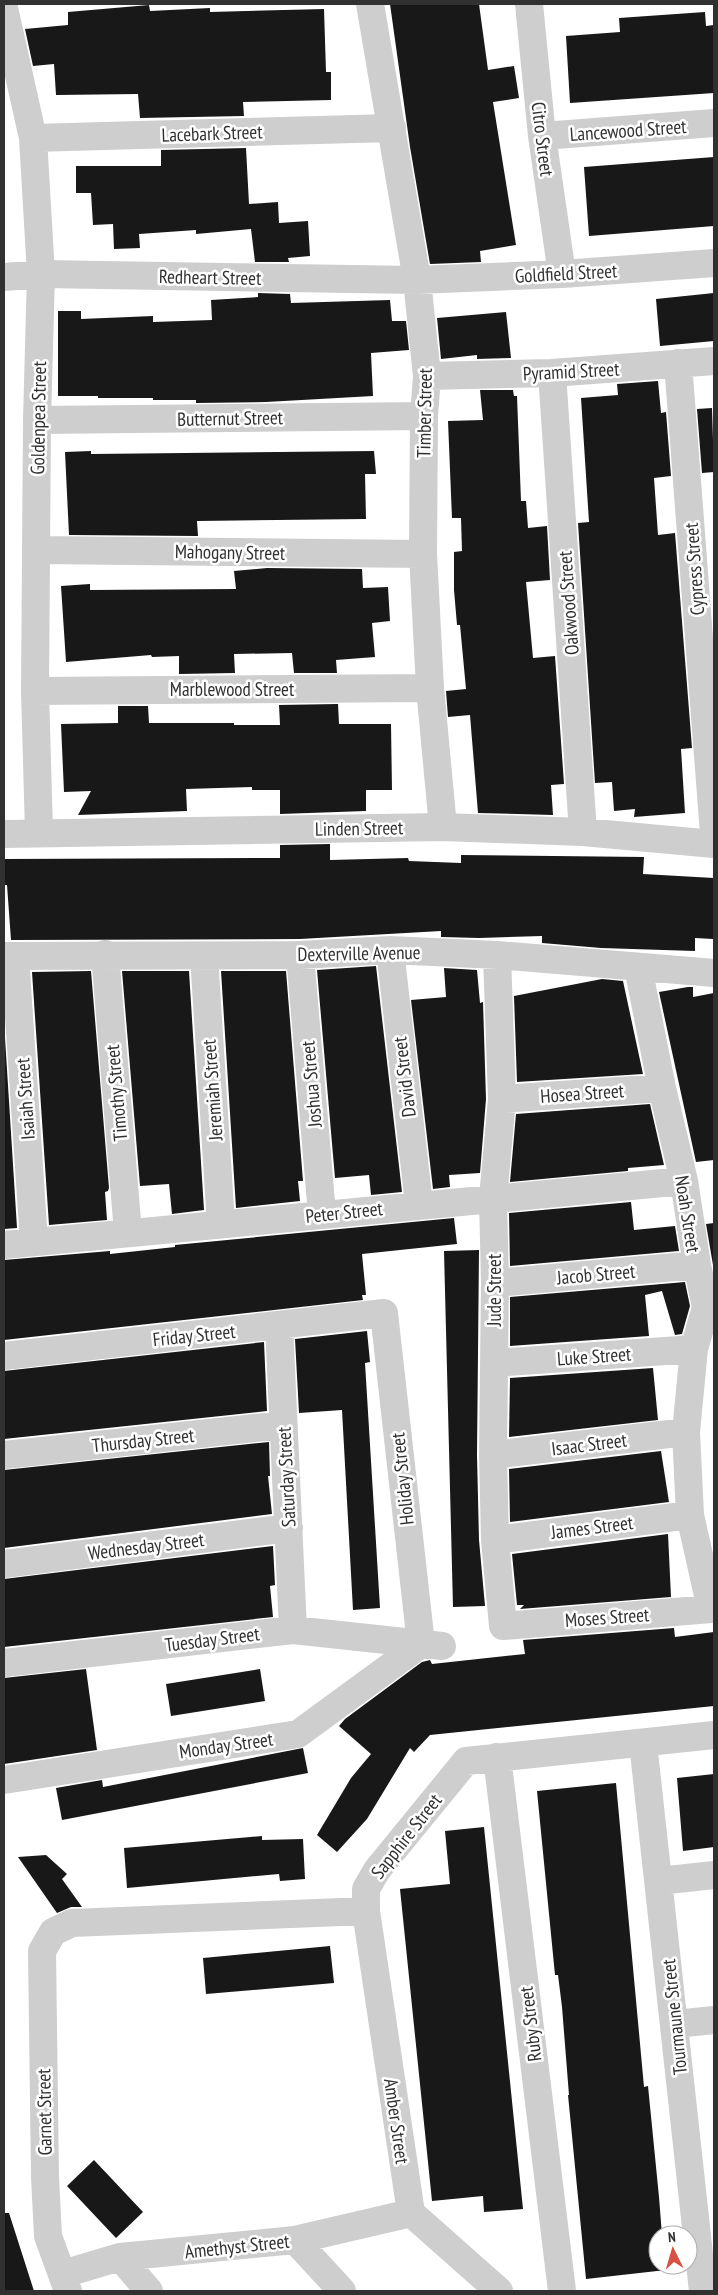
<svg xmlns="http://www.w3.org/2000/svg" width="718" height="2295" viewBox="0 0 718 2295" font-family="'PT Sans Narrow',sans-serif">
  <rect width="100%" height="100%" fill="#fff"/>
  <path fill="#181818" d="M390,4H479L488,70L514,66L519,98L493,102L516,245L480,251L481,262L430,264L410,147Z
    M149,5L150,11L210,8V12L324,9L326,72H331V100L243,102L244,116L140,118L138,94L56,95L54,64L33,66L25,29L68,25V12Z
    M705,12L706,26L714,25V93L570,103L566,36L620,32L619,18Z
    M246,148L249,204L278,202L279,223L308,221L310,256L288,258L289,262H255L251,229L196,234V230L139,234L140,248L114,249L113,224L93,225L91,193H76V166H161V150Z
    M714,157V226L589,236L584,167Z
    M258,293L290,294L291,303L390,300L392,321H406L409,350L371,353L373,396L266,402L196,403V400H153V398H98V396H58V311H81V319L153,316V322L212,320L211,300L258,297Z
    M714,293V341L660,346L656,299Z
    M506,312L511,358L477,359V355L441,359L437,318Z
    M658,381L661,413L666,412L671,476L654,478L658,535L675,533L692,748L681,749L685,813L634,817L635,809L614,811L612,782L595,783L578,523L589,522L581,398L618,395L617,384Z
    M480,390H513L514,396H517L521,501H526L528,528L547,526L550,580L526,582L533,658L555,656L564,784L551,785L553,815L478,813L470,715L448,717L446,691L466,689L460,625H457L454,590V552L462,551L461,518H452L448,421L483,420Z
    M712,408L714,472L702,473L697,409Z
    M91,451V454L374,451L376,474H365L366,519L197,521L198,536L69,535L65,452Z
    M267,568L362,569L363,588L388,587L390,621L372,623L375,657L336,660L337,673H294L292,653L234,654L235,673L179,674V656L152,657L151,655L66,662L61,586L90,584V590L236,589L234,571Z
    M338,704L339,724H391L392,790H366V811L280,814V790H252V787L186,789L187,811L78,815L91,791L64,792L61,724L118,723V706H148L149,723H234V725H280L279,705Z
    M330,844V860L408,858L409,861L461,863V855L644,857L643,874L714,878L713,939L695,938V951L601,948L542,943V936L479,938L441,937V931L300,939L11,940L7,885H4V859L280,858V845Z
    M376,966L402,1192L371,1195L369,1175L335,1178L317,970Z
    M444,968L477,970L480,1003L483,1002L486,1099L480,1173L449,1175L450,1187L433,1189L411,1000L446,997Z
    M91,971L109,1188L108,1191L105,1192L107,1220L49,1225L32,972Z
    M122,971H189L204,1210L172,1214L169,1184L140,1186Z
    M221,971H286L303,1181H298L300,1201L236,1208Z
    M602,979L623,981L643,1074L517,1082L514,996Z
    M688,987H693V997L714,993V1160L696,1162L659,992Z
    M4,1022L17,1228L4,1229Z
    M650,1104L664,1165L628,1168V1171L510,1182L516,1114Z
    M631,1202L634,1230L675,1226L679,1251L510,1266L509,1213Z
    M454,1218L457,1244L362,1254L366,1295H362L363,1300L4,1340V1260L110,1251V1254L175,1247V1245Z
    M714,1223V1271L706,1224Z
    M479,1250L477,1455L479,1540L485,1606L453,1607L444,1251Z
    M685,1282L690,1306L682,1334L675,1335L662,1291L645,1295L649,1336L510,1346V1297Z
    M367,1331L370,1362L365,1363L380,1608L353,1610L342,1410L299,1413L295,1339Z
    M264,1342L267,1411L4,1439V1371Z
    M653,1368L658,1420L509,1437L510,1378Z
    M269,1442L270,1476H268L272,1514L4,1548V1470Z
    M661,1451L669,1502L510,1522L509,1469Z
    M668,1534L671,1597L520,1609L524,1605H517L512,1554Z
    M273,1546L275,1585L270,1586L273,1617L4,1647V1579Z
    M674,1628L675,1637L714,1632V1706L430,1735L414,1752L410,1748L367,1819L337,1852L317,1835L351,1778L371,1754L339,1726L345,1719L422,1662L430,1660L432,1664L525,1654L523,1640Z
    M86,1669L97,1750L4,1764V1678Z
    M260,1669L265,1701L171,1716L166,1684Z
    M303,1748L308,1773L62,1820L56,1788L102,1780L103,1787Z
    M714,1774V1847L683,1851L677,1778Z
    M616,1783L644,2087L648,2086L659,2197L662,2235H658V2265H665L666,2270L586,2279L568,2095H569L562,2007L558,1975H555L537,1791Z
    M484,1827L523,2209L484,2212L483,2196L432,2201L400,1889L450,1884L445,1831Z
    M262,1836V1840L303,1839L305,1879L280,1881L279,1874L127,1888L124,1848Z
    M46,1855L67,1874L62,1879L82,1907H71L57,1913L18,1857Z
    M330,1946L334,1983L206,1994L203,1958Z
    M94,2160L143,2212L116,2238L67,2186Z
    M4,2213H9L34,2291H4Z"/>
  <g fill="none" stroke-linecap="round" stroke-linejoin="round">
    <path stroke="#cecece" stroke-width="28" d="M370,4L417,280L427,376L424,416L423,554L430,688L443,827
      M529,4L542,136L562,274
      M4,8L33,138L41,274L37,420L35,691L39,832
      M542,136L714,123
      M33,138L392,128
      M4,277L41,274L417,280L562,274L714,263
      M678,363L714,834
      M552,373L583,832
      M427,376L552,373L714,361
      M37,420L424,416
      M37,550L423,554
      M35,691L430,688
      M4,834L443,827L583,832L714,844
      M390,950L419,1204
      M105,954L128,1233
      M300,955L322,1214
      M497,955L502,1099L493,1198L495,1283L493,1455L495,1540L503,1626L711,1609L690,1515L686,1432L694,1349L706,1307L697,1265L684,1181L662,1088L638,967
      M4,956L300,955L390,950L497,955L714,973
      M15,956L34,1242
      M204,956L221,1224
      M502,1099L662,1088
      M4,1245L684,1181
      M495,1283L697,1265
      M279,1325L293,1630
      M4,1356L384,1313L421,1644
      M494,1363L694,1349
      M4,1455L283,1425
      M493,1455L686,1432
      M495,1540L690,1515
      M4,1564L289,1528
      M4,1663L293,1630L442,1646
      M643,1743L703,2291
      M497,1757L562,2291
      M4,1780L298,1734L421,1644
      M659,1881L714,1875
      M675,2024L714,2020
      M295,2240L342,2291
      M120,2257L149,2291
      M63,2274L120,2257L295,2240L411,2213
      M68,2291L48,2236L45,2177L42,1951L53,1932L72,1923L366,1911
      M499,2291L411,2213L366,1911V1889L377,1870L466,1761L714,1735"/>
  </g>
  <g text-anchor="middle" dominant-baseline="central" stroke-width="5" stroke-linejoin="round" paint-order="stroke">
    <g font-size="19" fill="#313131" stroke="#fff">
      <text transform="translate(628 130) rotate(-4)">Lancewood Street</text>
      <text transform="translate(212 133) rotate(-2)">Lacebark Street</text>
      <text transform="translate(543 139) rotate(83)">Citro Street</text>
      <text transform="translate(566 273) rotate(-3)">Goldfield Street</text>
      <text transform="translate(210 277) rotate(1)">Redheart Street</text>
      <text transform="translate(571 371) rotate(-3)">Pyramid Street</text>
      <text transform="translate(424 413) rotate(-89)">Timber Street</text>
      <text transform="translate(38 418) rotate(-89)">Goldenpea Street</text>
      <text transform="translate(230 418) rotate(-1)">Butternut Street</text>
      <text transform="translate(230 552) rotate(1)">Mahogany Street</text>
      <text transform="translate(694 569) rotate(-94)">Cypress Street</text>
      <text transform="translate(568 603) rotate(-94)">Oakwood Street</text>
      <text x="232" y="689">Marblewood Street</text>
      <text transform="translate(359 828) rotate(-1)">Linden Street</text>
      <text transform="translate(359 953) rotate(-1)">Dexterville Avenue</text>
      <text transform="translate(404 1077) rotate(-97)">David Street</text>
      <text transform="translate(311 1084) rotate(-95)">Joshua Street</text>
      <text transform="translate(212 1090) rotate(-94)">Jeremiah Street</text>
      <text transform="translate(116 1093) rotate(-95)">Timothy Street</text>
      <text transform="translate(582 1093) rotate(-4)">Hosea Street</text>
      <text transform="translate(25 1099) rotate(-94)">Isaiah Street</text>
      <text transform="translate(344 1212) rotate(-6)">Peter Street</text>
      <text transform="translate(688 1214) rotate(81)">Noah Street</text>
      <text transform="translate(596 1274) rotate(-5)">Jacob Street</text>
      <text transform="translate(494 1290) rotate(-90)">Jude Street</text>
      <text transform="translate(194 1335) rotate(-6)">Friday Street</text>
      <text transform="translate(594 1356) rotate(-4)">Luke Street</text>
      <text transform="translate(143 1440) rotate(-6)">Thursday Street</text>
      <text transform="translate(589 1444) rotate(-7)">Isaac Street</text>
      <text transform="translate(286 1477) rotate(-93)">Saturday Street</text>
      <text transform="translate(402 1479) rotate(-96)">Holiday Street</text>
      <text transform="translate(592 1527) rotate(-7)">James Street</text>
      <text transform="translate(146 1546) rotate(-7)">Wednesday Street</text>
      <text transform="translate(607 1617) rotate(-4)">Moses Street</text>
      <text transform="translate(212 1639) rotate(-7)">Tuesday Street</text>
      <text transform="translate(226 1745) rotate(-8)">Monday Street</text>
      <text transform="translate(406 1836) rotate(-52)">Sapphire Street</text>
      <text transform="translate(674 2017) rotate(-96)">Tourmaune Street</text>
      <text transform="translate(530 2024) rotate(-97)">Ruby Street</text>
      <text transform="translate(44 2112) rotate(-91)">Garnet Street</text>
      <text transform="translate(397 2121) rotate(82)">Amber Street</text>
      <text transform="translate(237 2246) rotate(-6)">Amethyst Street</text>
    </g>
  </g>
  <rect width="718" height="2295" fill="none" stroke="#313131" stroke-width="10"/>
  <g transform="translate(673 2250) rotate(355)"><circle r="24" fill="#ffffff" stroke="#adadad"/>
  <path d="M0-4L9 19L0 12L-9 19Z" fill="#d75044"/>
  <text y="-8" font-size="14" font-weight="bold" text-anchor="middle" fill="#313131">N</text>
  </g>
</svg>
